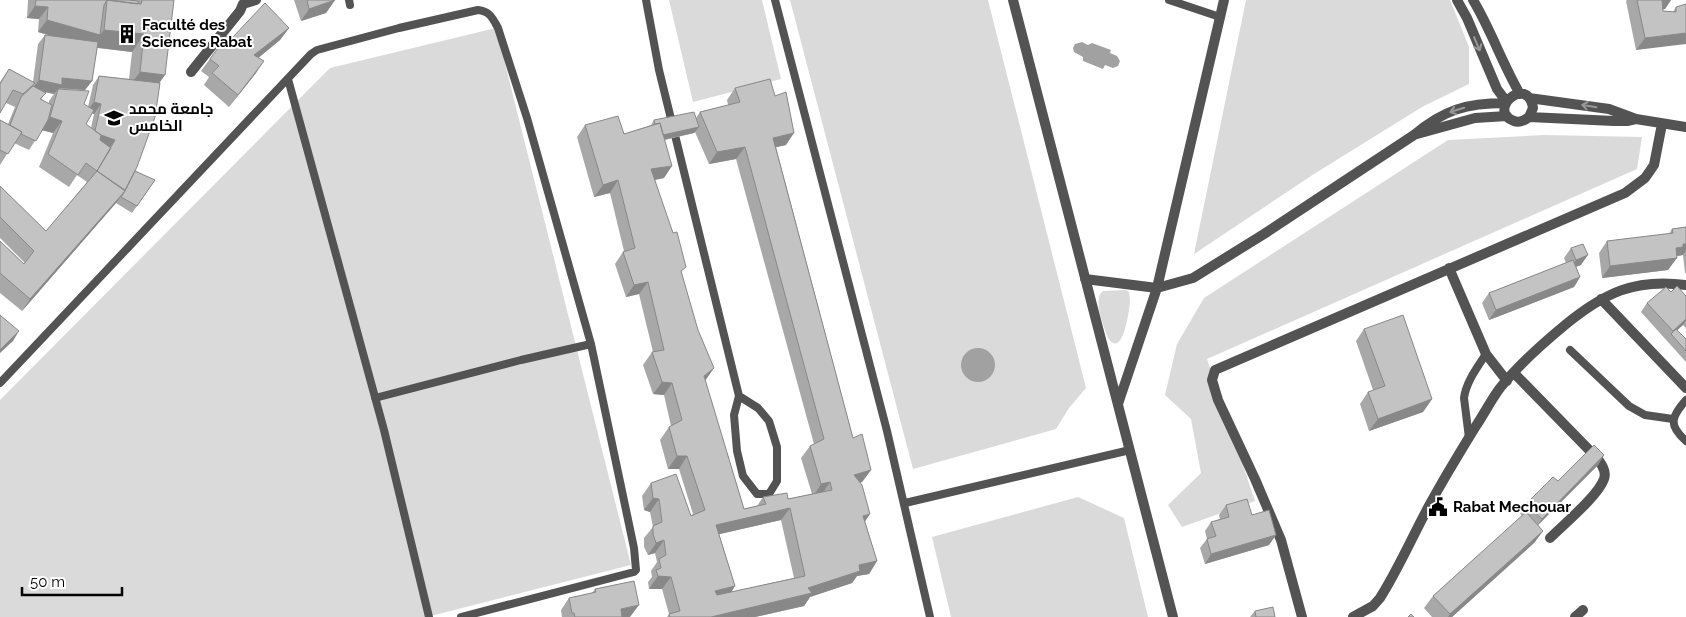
<svg xmlns="http://www.w3.org/2000/svg" width="1686" height="617" viewBox="0 0 1686 617" font-family="Raleway,Cairo,sans-serif">
  <rect width="100%" height="100%" fill="#fff"/>
  <path fill="#dadada" d="M669,0H762L781,79L693,102Z
    M790,0H988L1086,388L1069,408L1056,429L913,469Z
    M1246,0H1450L1469,47V84L1422,107L1314,174L1194,254Z
    M496,28L631,565L427,617H0V400L330,68Z
    M1544,135L1642,137L1637,169L1207,359L1255,501L1182,527L1168,505L1201,473L1191,419L1165,395L1177,344L1204,298L1448,140Z
    M1126,290L1129,292L1130,302C1129,310 1123,360 1108,338C1104,326 1092,299 1103,291Z
    M1078,497L1124,518L1148,617H951L932,537Z"/>
  <path fill="#a1a1a1" d="M1082,42L1088,45L1092,43L1111,50L1110,53L1117,56L1120,61L1118,66L1113,68L1105,65L1103,69L1083,61V57L1074,52L1073,48L1075,44Z
    M961 365a17 17 0 1 1 34 0a17 17 0 1 1-34 0Z"/>
  <g fill="none" stroke-linecap="round" stroke-linejoin="round">
    <path stroke="#535353" stroke-width="8" d="M349,0L350,5
      M646,0L659,70L739,396L734,415L737,451L743,476L757,494H769L777,481V447L769,421L758,408L739,396
      M775,0L887,431L930,617
      M1169,0L1220,17
      M288,79L384,430L429,617
      M1570,350L1629,406L1645,415L1673,419
      M0,383L311,54L317,50L399,28L478,10C490,11 493,19 498,28L527,118L591,344L634,548L636,570L634,572L461,617
      M375,398L521,360L591,344
      M1686,400C1671,417 1668,425 1686,441
      M1469,438L1464,398C1466,382 1477,368 1486,354
      M905,503L1130,450"/>
    <path stroke="#535353" stroke-width="10" d="M1013,0L1173,617
      M1457,0L1467,18L1497,89L1506,101
      M1473,0C1491,30 1502,63 1520,94
      M191,72L240,11L243,4L256,0
      M1529,98L1609,109L1636,119L1686,127
      M1529,117L1533,108C1527,73 1486,111 1514,121C1519,123 1524,121 1529,117L1614,121H1627L1636,119
      M1417,134L1475,118L1507,116
      M1449,268L1486,354L1507,381
      M1085,279L1157,288L1193,278L1264,234L1414,135C1443,110 1467,103 1505,103
      M1601,299L1686,388
      M1514,373L1596,457C1601,463 1607,471 1604,479C1598,496 1564,524 1550,538
      M1118,404L1157,288L1224,0
      M1302,617L1281,540L1255,479L1218,400L1212,380L1215,370L1625,193L1645,178L1654,165L1662,124
      M1353,617L1373,606L1380,598C1399,568 1413,535 1430,504C1444,478 1460,452 1476,426C1484,414 1491,400 1500,388C1519,364 1542,344 1565,325C1604,293 1635,278 1686,285
      M1575,617L1583,610"/>
  </g>
  <path fill="#a8a8a8" fill-rule="evenodd" d="M28,0H174L160,83L135,171L155,180L132,213L116,203L22,311L0,293V241L24,264L25,263L0,238V186L46,231L87,182L77,175L69,187L39,167L53,133L42,130L29,150L14,143L0,165V120L8,124L15,107L6,103L0,113V82L9,69L33,82L38,44L45,35L51,36L38,32L39,19L27,18ZM97,48L132,52L129,79L99,76L93,85L88,107L59,89L85,90L92,81ZM44,92L54,94L49,101V104L41,99L46,93ZM92,113L94,114L91,128L86,124Z
    M294,0H335L326,13L301,21Z
    M1627,0H1671L1665,9H1663V11L1673,12L1676,7L1686,4L1636,50L1626,1Z
    M289,28L280,40L258,58L256,73L229,107L204,85L209,77L201,71L228,34L232,38Z
    M735,88L786,145L776,147L853,438L871,470L862,482L860,483L865,521L877,561L869,574L857,576L852,583L810,597L804,606L755,617H667L669,614L662,589H649L648,582L652,577L651,571L657,562L655,553L648,555L644,547V538L653,527L650,512L644,510L642,496L651,483L691,516L693,514L679,469H668L660,440L669,427L671,426L664,395L653,394L643,365L652,352H653L639,294L626,297L615,264L623,252L624,251L610,193L594,197L577,137L585,125L624,134L651,125L654,120L696,118L700,112L728,105L727,100ZM695,132L709,164L736,159L814,444L810,446L801,458L812,494L788,499L763,497L757,506L744,509L705,381L682,274L655,180L664,178L665,140L694,133ZM781,520L794,578L731,592L735,586L719,534Z
    M1686,227V273H1685L1683,255L1677,256L1668,270L1602,278L1599,253L1607,241L1669,234L1672,229Z
    M1571,248L1581,265L1576,267L1580,277L1574,287L1489,320L1482,303L1489,293L1566,263L1564,258Z
    M1671,292L1686,296V328L1683,325L1677,330L1686,339V362L1641,312L1647,303Z
    M1364,329L1432,399L1423,412L1369,431L1360,404L1368,392L1373,390L1356,341Z
    M1604,455L1598,465L1538,525L1543,531L1534,543L1452,617H1432L1424,608L1433,596L1522,516L1520,513L1526,504L1558,481Z
    M1226,505L1276,535L1269,545L1205,564L1200,548L1207,539L1205,531L1211,522L1220,519L1219,515Z
    M595,589L630,617H562L561,610L569,598L592,593Z
    M1255,611L1275,617H1250Z"/>
  <path fill="#888" d="M335,0L326,13L301,21L309,9Z
    M1662,0H1671L1665,9L1654,12Z
    M35,6L48,7L39,19L27,18Z
    M47,20L100,35L104,30L144,34L132,52L92,47L38,32Z
    M289,28L280,40L246,68L254,55Z
    M1686,33V44L1636,50L1645,38Z
    M264,61L256,73L229,107L238,95Z
    M140,72L165,75L153,92L127,89Z
    M62,78L92,81L85,90L60,88L57,92L58,89L54,94L32,89L39,80Z
    M94,102L101,104L94,114L87,111Z
    M50,117L62,121L53,133L41,130Z
    M699,127L694,133L652,142L657,136Z
    M94,132L115,140L108,150Z
    M794,133L786,145L764,150L773,138Z
    M745,147L736,159L709,164L717,152Z
    M672,166L664,178L642,182L651,169Z
    M618,180L610,193L594,197L603,185Z
    M125,191L116,203L22,311L30,299Z
    M1683,244H1686V251L1683,255L1677,256V258L1668,270L1602,278L1610,266L1676,248Z
    M1588,255L1581,265L1569,269L1576,260Z
    M1580,277L1574,287L1489,320L1496,310Z
    M648,282L639,294L626,297L634,285Z
    M1686,319V321L1683,325L1672,335L1671,334L1673,331Z
    M19,331L13,341L0,353V350Z
    M714,368L705,381L704,376Z
    M662,382L672,383L664,395L653,394Z
    M1432,399L1423,412L1369,431L1378,419Z
    M1604,455L1598,465L1535,528L1542,519Z
    M677,456H687L679,469H668Z
    M871,470L862,482L845,487L854,475Z
    M830,482L822,494L813,497L821,484Z
    M653,498L659,499L650,512L644,510Z
    M790,508L781,520L707,537L716,525Z
    M870,514L862,526L863,516Z
    M1543,531L1534,543L1452,617H1448L1450,614Z
    M1276,535L1269,545L1205,564L1211,554Z
    M664,540L655,553L648,555L656,543Z
    M877,561L869,574L857,576L852,583L810,597L804,606L755,617H711L808,588L859,565Z
    M658,576L671,577L662,589H649Z
    M735,586L727,599L707,603L715,591Z
    M639,605L630,617H615L621,609Z"/>
  <path fill="#c3c3c3" stroke="#888" fill-rule="evenodd" d="M36,0H129L138,1V4L107,0L104,5L100,35L47,20L48,7L35,6Z
    M107,0L141,4L142,0H174L165,75L140,72L144,34L104,30Z
    M307,0H335L309,9Z
    M1637,0H1662L1663,11L1676,12V7L1686,4V33L1645,38Z
    M265,3L289,28L254,55L264,61L238,95L212,73L219,66L210,59L228,34L232,38Z
    M45,35L98,42L92,81L62,78V85L39,80Z
    M9,69L35,83L23,94L13,90L0,113V84Z
    M99,76L160,83L155,117L137,167L125,190L97,171L115,140L101,135L95,131L101,104L94,102Z
    M770,79L775,96L786,92L794,133L773,138L853,438L862,434L871,470L854,475L862,485L870,514L863,516L877,561L859,565L860,571L808,588L812,593L711,617H670L669,614L680,611L671,577L658,576L656,570L661,568L659,559L666,555L664,540L656,543L653,534V526L662,522L659,499L653,498L651,483L676,474L691,516L705,510L687,456H677L669,427L682,420L672,383L662,382L652,352L664,350L648,282L634,285L623,252L635,248L618,180L603,185L585,125L618,116L624,134L660,123L672,166L651,169L673,233L677,232L686,267L681,271L698,330L714,368L704,376L744,509L766,504L763,497L787,493L788,499L832,490L830,482L821,484L810,446L824,439L745,147L717,152L700,112L740,102L735,88ZM790,508L805,576L717,595L715,591L735,586L716,525Z
    M33,86L46,93L40,99L52,105L48,120L36,141L21,134L22,132L10,125L21,97Z
    M58,89L89,91L84,104L94,110L86,124L101,135L100,140L111,148L97,171L86,163L78,175L48,154L62,121L50,117Z
    M694,112L699,127L663,135L660,123L655,124L654,120Z
    M0,120L22,132L8,154L0,150Z
    M97,171L125,191L30,299L0,273V241L24,264L34,251L0,217V186L46,231Z
    M135,171L155,180L137,206L121,197L125,191Z
    M1686,227V244H1683V247L1676,248L1677,258L1610,266L1607,241L1673,233L1672,229Z
    M1583,244L1588,255L1576,260L1571,248Z
    M1573,260L1580,277L1496,310L1489,293Z
    M1677,286L1686,296V319L1673,331L1647,303L1666,287L1671,292Z
    M0,315L19,331L0,350Z
    M1403,315L1432,399L1378,419L1368,392L1385,386L1364,329Z
    M1676,329L1686,339V351L1671,334Z
    M1594,445L1604,455L1542,519L1526,504L1553,477L1558,481Z
    M1247,499L1252,515L1269,510L1276,535L1211,554L1207,539L1216,536L1211,522L1229,517L1226,505Z
    M1526,512L1543,531L1450,614L1433,596Z
    M634,581L639,605L621,609L622,617H575L574,613H572L569,598L596,592L595,589Z
    M1273,607L1275,617H1256L1255,611Z
    M1411,614L1414,617H1408Z"/>
  <defs><path id="oneway-shaft" d="M-6 0H5M1.5-3L5.5 0L1.5 3" fill="none" stroke-width="1.6" stroke-linecap="round" stroke-linejoin="round" transform="scale(1.25)"/></defs>
  <g stroke="#989898">
    <use href="#oneway-shaft" transform="translate(1477 44) rotate(67)"/>
    <use href="#oneway-shaft" transform="translate(1589 106) rotate(-171)"/>
    <use href="#oneway-shaft" transform="translate(1457 110) rotate(163)"/>
  </g>
  <defs>
    <g id="building-bare" transform="scale(1.5)"><path d="M-4-6H4V6H1V3H-1V6H-4ZM-2.5-4.3h1.7v1.8h-1.7ZM.8-4.3h1.7v1.8H.8ZM-2.5-1h1.7V.8h-1.7ZM.8-1h1.7V.8H.8Z" fill="#000" stroke="#fff" stroke-width="2.5" paint-order="stroke"/></g>
    <g id="university-bare" transform="scale(1.5)"><path d="M0-5L7-2L0 1L-7-2ZM-4 1L0 2.5L4 1V4Q0 6-4 4Z" fill="#000" stroke="#fff" stroke-width="2.5" paint-order="stroke"/></g>
    <g id="civic-bare" transform="scale(1.5)"><path d="M-.6-6.5H3V-4.5H.6V-3L4-1V1h2V6H-6V1h2V-1L-.6-3ZM-1.2 2.5V6h2.4V2.5Z" fill="#000" stroke="#fff" stroke-width="2.5" paint-order="stroke"/></g>
  </defs>
  <g fill-rule="evenodd">
    <use href="#building-bare" x="127" y="34"/>
    <use href="#university-bare" x="114" y="118"/>
    <use href="#civic-bare" x="1438" y="507"/>
  </g>
  <g text-anchor="middle" dominant-baseline="central" stroke-width="4" stroke-linejoin="round" paint-order="stroke">
    <g font-size="15" font-weight="bold" fill="#000" stroke="#fff" text-anchor="start">
      <text x="142" y="25">Faculté des<tspan x="142" dy="17">Sciences Rabat</tspan></text>
      <text x="129" y="109">جامعة محمد<tspan x="129" dy="17">الخامس</tspan></text>
      <text x="1453" y="507">Rabat Mechouar</text>
    </g>
  </g>
  <path d="M22 587v8h100v-8" fill="none" stroke="#000000" stroke-width="2.5"/>
  <text x="30" y="587" font-size="15" fill="#000000" stroke="#ffffff" stroke-width="4" paint-order="stroke">50 m</text>
</svg>
